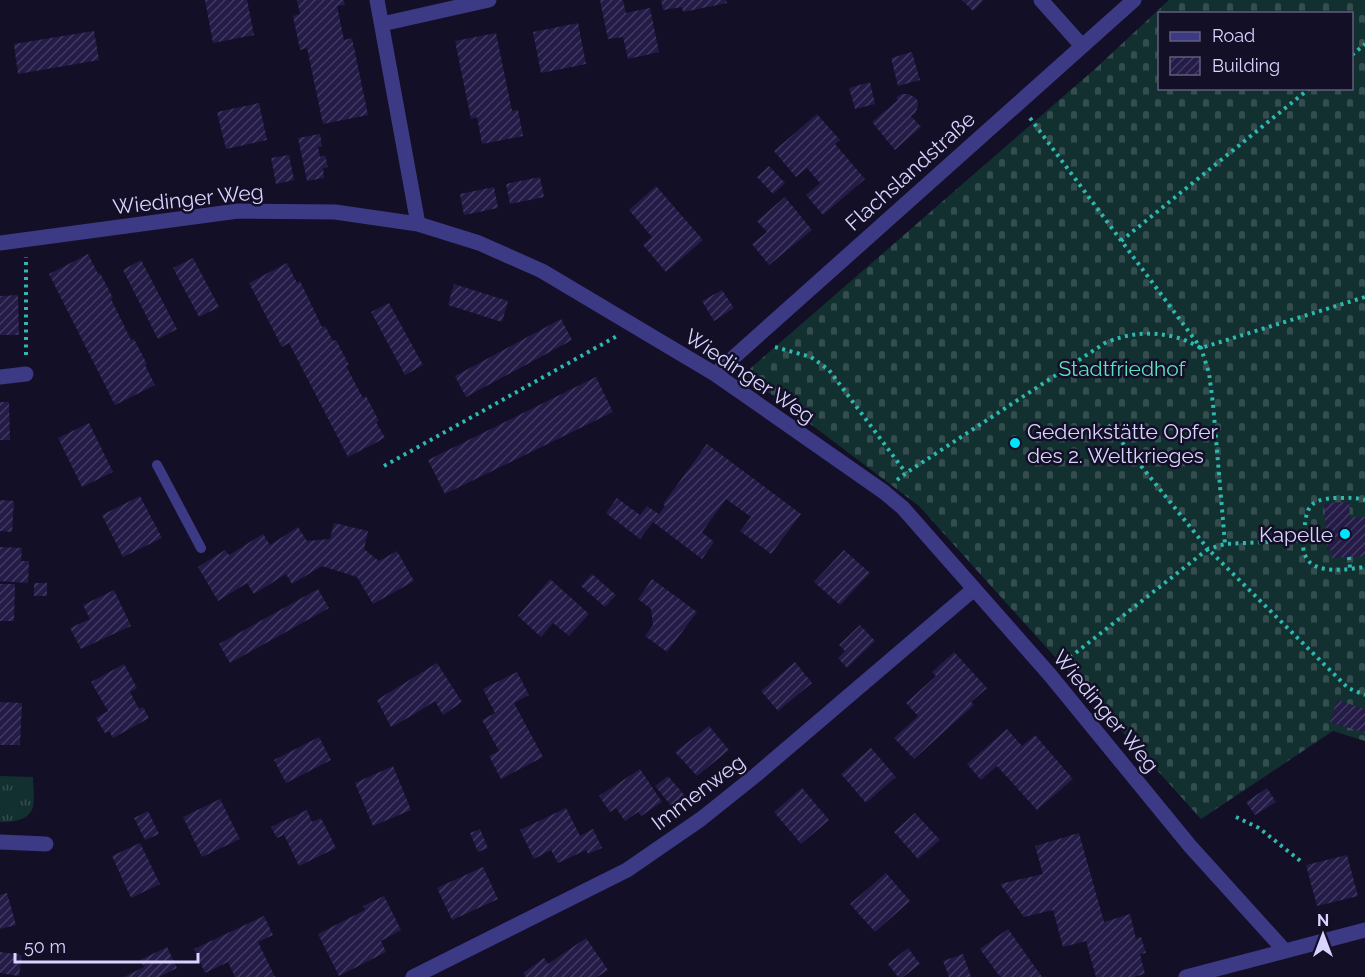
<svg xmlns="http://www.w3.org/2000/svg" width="1365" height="977" viewBox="0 0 1365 977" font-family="Raleway,sans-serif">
  <defs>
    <pattern id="grass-tufts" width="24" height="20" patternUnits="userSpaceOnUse" patternTransform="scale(1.5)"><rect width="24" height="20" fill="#12302f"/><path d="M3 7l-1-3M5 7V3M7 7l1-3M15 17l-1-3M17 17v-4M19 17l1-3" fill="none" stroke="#344d4e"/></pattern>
    <pattern id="cemetery-stones" width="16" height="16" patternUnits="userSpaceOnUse" patternTransform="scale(1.5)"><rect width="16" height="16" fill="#12302f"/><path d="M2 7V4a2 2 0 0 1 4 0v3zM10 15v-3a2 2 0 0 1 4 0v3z" fill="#344d4e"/></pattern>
    <pattern id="building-hatch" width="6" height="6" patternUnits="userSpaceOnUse" patternTransform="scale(1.5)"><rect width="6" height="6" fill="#241b47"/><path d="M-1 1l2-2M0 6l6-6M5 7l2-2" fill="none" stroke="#433b63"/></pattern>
  </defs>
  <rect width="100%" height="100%" fill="#130f26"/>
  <path fill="url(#grass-tufts)" d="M0,776L33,777C33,786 35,798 33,807C29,821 12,822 0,822Z"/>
  <path fill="url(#cemetery-stones)" fill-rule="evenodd" d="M1169,0H1365V741L1333,731L1201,819L919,506L744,374L1096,68ZM1160,14H1352V88H1160Z"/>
  <path fill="url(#building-hatch)" d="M205,0H247L254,35L213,43Z
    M297,0H344L345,5L337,6L344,40L352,38L368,115L323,124L307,48L300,50L293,16L300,14Z
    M600,0H623L626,13L650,8L659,52L628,59L623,37L608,39Z
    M661,0H726L727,3L683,12L682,7L663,10Z
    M962,0H984L973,11Z
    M578,23L586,64L541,73L533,32Z
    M94,31L99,60L18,74L14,44Z
    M496,33L512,111L518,110L523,136L482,144L477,117L471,119L455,41Z
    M912,52L920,80L898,86L891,58Z
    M870,82L875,104L855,109L849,88Z
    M901,94H908L916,98L918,103L917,109L915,113L911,116L921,127L895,150L872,122L898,100L896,98Z
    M259,103L267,140L226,149L217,112Z
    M817,114L840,140L835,144L865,179L823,215L806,195L820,183L807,168L796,177L774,151Z
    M320,134L322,146L318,147L320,157L325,155L328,167L323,168L324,178L307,181L298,138Z
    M289,155L294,180L276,184L271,158Z
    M769,166L785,183L773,194L757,177Z
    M540,177L544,197L510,204L506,184Z
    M656,186L703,240L666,272L643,245L652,237L629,210Z
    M494,187L498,208L464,215L460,194Z
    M785,197L812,230L769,265L752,244L767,232L757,221Z
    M88,254L98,274L100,273L113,298L111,299L131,340L134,339L147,364L145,365L155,385L115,405L49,274Z
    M193,258L219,307L199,317L173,268Z
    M141,260L177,329L158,339L123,270Z
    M287,263L297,283L300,281L322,327L325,326L333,341L336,340L349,365L346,366L363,398L366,396L379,421L376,422L385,438L348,457L289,343L282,347L249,283Z
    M454,284L508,301L502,322L448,305Z
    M722,290L734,308L714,321L702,301Z
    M18,295L19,335H0V296Z
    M389,303L423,365L405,375L371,312Z
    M561,319L572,340L466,397L455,376Z
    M596,377L613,412L445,494L428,460Z
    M0,402H9L10,440H0Z
    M89,423L113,472L82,487L58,438Z
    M707,444L801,514L771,554L740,531L751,517L726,499L702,532L714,542L702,559L653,522L640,539L606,513L617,498L640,515L647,506L659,514L665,506L663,504Z
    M140,496L162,538L123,557L102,515Z
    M0,500L14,501L12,532L0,531Z
    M1349,502L1350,517H1365V556L1332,558V550H1327L1324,503Z
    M334,523L368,531L364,549L379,561L397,551L414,581L373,604L357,577L322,566L292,584L286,574L254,594L247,583L218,601L198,567L225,550L229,555L263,534L270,545L298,527L307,541L330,539Z
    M0,547L22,548L21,561H29L28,583L0,581Z
    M844,550L870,573L840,605L814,582Z
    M592,574L616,595L605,607L581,586Z
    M550,579L589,614L569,636L553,623L541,637L518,616Z
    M652,579L697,612L667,652L645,636L653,625L651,609L638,599Z
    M34,583H47V596H34Z
    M0,584H15L14,621H0Z
    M318,589L329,608L230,663L219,644Z
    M114,590L131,626L81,649L70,628L90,619L83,605Z
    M860,625L875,641L847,668L838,658L845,651L839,645Z
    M954,652L987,688L971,702L974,705L914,759L894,738L918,716L906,703L936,676L932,672Z
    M795,662L812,683L778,711L761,691Z
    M437,663L462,702L443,715L435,701L413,715L391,727L377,700Z
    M124,664L137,688L130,692L139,709L143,707L149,718L113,738L109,731L105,733L96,718L108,711L91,682Z
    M517,672L529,695L514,703L543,757L501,779L489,756L499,751L482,720L495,713L483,689Z
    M1337,700L1365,709V733L1330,722Z
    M0,702L22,703L20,745H0Z
    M709,726L729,750L697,776L675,752Z
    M1007,729L1022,746L1035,735L1073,779L1037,810L997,766L981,780L967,764Z
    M319,737L331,760L286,783L274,760Z
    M871,748L896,777L866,803L841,774Z
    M393,766L411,810L373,826L355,783Z
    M640,769L662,802L641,816L638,812L625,821L616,808L610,812L599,796Z
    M668,776L686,797L673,808L655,786Z
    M802,788L829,820L801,844L774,812Z
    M1267,788L1276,802L1255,815L1246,802Z
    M220,799L240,839L202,857L183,817Z
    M566,808L580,836L593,829L602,848L588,854L586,850L558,863L551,850L534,859L520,830Z
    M307,810L312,822L321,818L336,848L299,866L284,835L277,838L271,827Z
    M148,811L159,834L145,840L134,818Z
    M915,813L940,840L918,859L894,832Z
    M480,829L488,848L478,852L470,833Z
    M1079,833L1104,922L1130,914L1136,939L1141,937L1146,953L1140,954L1145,974L1134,977H1096L1086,941L1063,947L1053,910L1024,917L1000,884L1043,874L1035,846Z
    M140,843L160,884L131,898L112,856Z
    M1347,855L1358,896L1317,906L1306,865Z
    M483,867L498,899L452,920L437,888Z
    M886,873L910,901L875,932L850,904Z
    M7,893L16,925L0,929V895Z
    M384,896L401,930L381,941L386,952L339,976L318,934L365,910L363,906Z
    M264,916L273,935L258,942L275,977H235L228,962L205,973L194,949Z
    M1008,929L1042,977H1000L980,949Z
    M586,938L608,970L597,977H526L523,973L544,958L548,964Z
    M167,947L177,968L159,977H124L144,967L140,960Z
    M908,948L920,964L903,977H898L888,964Z
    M0,952L22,955L19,976L0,973Z
    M963,954L971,977H949L943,961Z"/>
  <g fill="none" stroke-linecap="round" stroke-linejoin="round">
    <path stroke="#2fb8b0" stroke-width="4" stroke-dasharray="3 4.5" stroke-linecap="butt" d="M1352,55L1365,44
      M1030,118L1201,348L1209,373L1213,404L1225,544
      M1121,241L1310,88
      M775,347L811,357L829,370L906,473
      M26,355V257
      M1108,425L1208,549L1225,544L1303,540C1307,513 1303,499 1336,498C1346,498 1355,497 1365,500
      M384,466L617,336
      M897,480L906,473L1105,343C1129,333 1149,331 1175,337C1184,339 1193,344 1201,348L1365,297
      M1303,540C1303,545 1303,551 1305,555C1313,576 1348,569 1365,567
      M1349,557L1350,568
      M1064,662L1208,549L1348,688L1365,695
      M1236,817L1259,828L1303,863"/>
    <path stroke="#3d3a85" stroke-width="10" d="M157,465L201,548"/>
    <path stroke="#3d3a85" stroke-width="15" d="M377,0L418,224
      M1041,0L1082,46
      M382,24L489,0
      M0,243L238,211L335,212L418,224L479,243L542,271L715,374L884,492L903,508L1050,675L1190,846L1285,951
      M715,374L1134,0
      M0,377L26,374
      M0,842L46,844
      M413,977L627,870L701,819L756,775L974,589
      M1186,977L1365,930"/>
  </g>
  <g fill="#00e5ff" stroke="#130f26" stroke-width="2">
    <circle cx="1015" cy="443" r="6"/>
    <circle cx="1345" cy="534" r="6"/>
  </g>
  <g text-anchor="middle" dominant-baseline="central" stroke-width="5" stroke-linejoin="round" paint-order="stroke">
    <g font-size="21" fill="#d9d4ff" stroke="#130f26">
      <text transform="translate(910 171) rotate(-42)">Flachslandstraße</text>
      <text transform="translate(188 199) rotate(-6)">Wiedinger Weg</text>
      <text transform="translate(750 376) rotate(34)">Wiedinger Weg</text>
      <text transform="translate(1106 711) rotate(50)">Wiedinger Weg</text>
      <text transform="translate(698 792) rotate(-37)">Immenweg</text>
    </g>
    <g font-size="21" fill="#5fe0c0" stroke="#130f26">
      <text x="1122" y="368">Stadtfriedhof</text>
    </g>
    <g font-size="21" fill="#d9d4ff" stroke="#130f26" text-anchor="start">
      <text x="1027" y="431">Gedenkstätte Opfer<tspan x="1027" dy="24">des 2. Weltkrieges</tspan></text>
      <text x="1333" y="534" text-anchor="end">Kapelle</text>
    </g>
  </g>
  <rect x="1158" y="12" width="195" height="78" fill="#130f26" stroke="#625e7d" stroke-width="1.5"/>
  <rect x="1170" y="32" width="30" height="9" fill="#3d3a85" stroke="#625e7d" stroke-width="1.5"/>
  <text x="1212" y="42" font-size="18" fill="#d9d4ff">Road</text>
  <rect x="1170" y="57" width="30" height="18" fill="url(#building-hatch)" stroke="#625e7d" stroke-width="1.5"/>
  <text x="1212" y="72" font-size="18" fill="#d9d4ff">Building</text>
  <g transform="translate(1323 935)" stroke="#130f26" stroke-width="4.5" paint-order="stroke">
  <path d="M0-4.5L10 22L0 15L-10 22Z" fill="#d9d4ff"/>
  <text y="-9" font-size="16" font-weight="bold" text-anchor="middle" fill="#d9d4ff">N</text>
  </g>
  <path d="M15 953v9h183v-9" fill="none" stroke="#d9d4ff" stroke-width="3"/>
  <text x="24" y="953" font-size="18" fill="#d9d4ff" stroke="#130f26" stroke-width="4.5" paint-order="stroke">50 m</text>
</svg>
